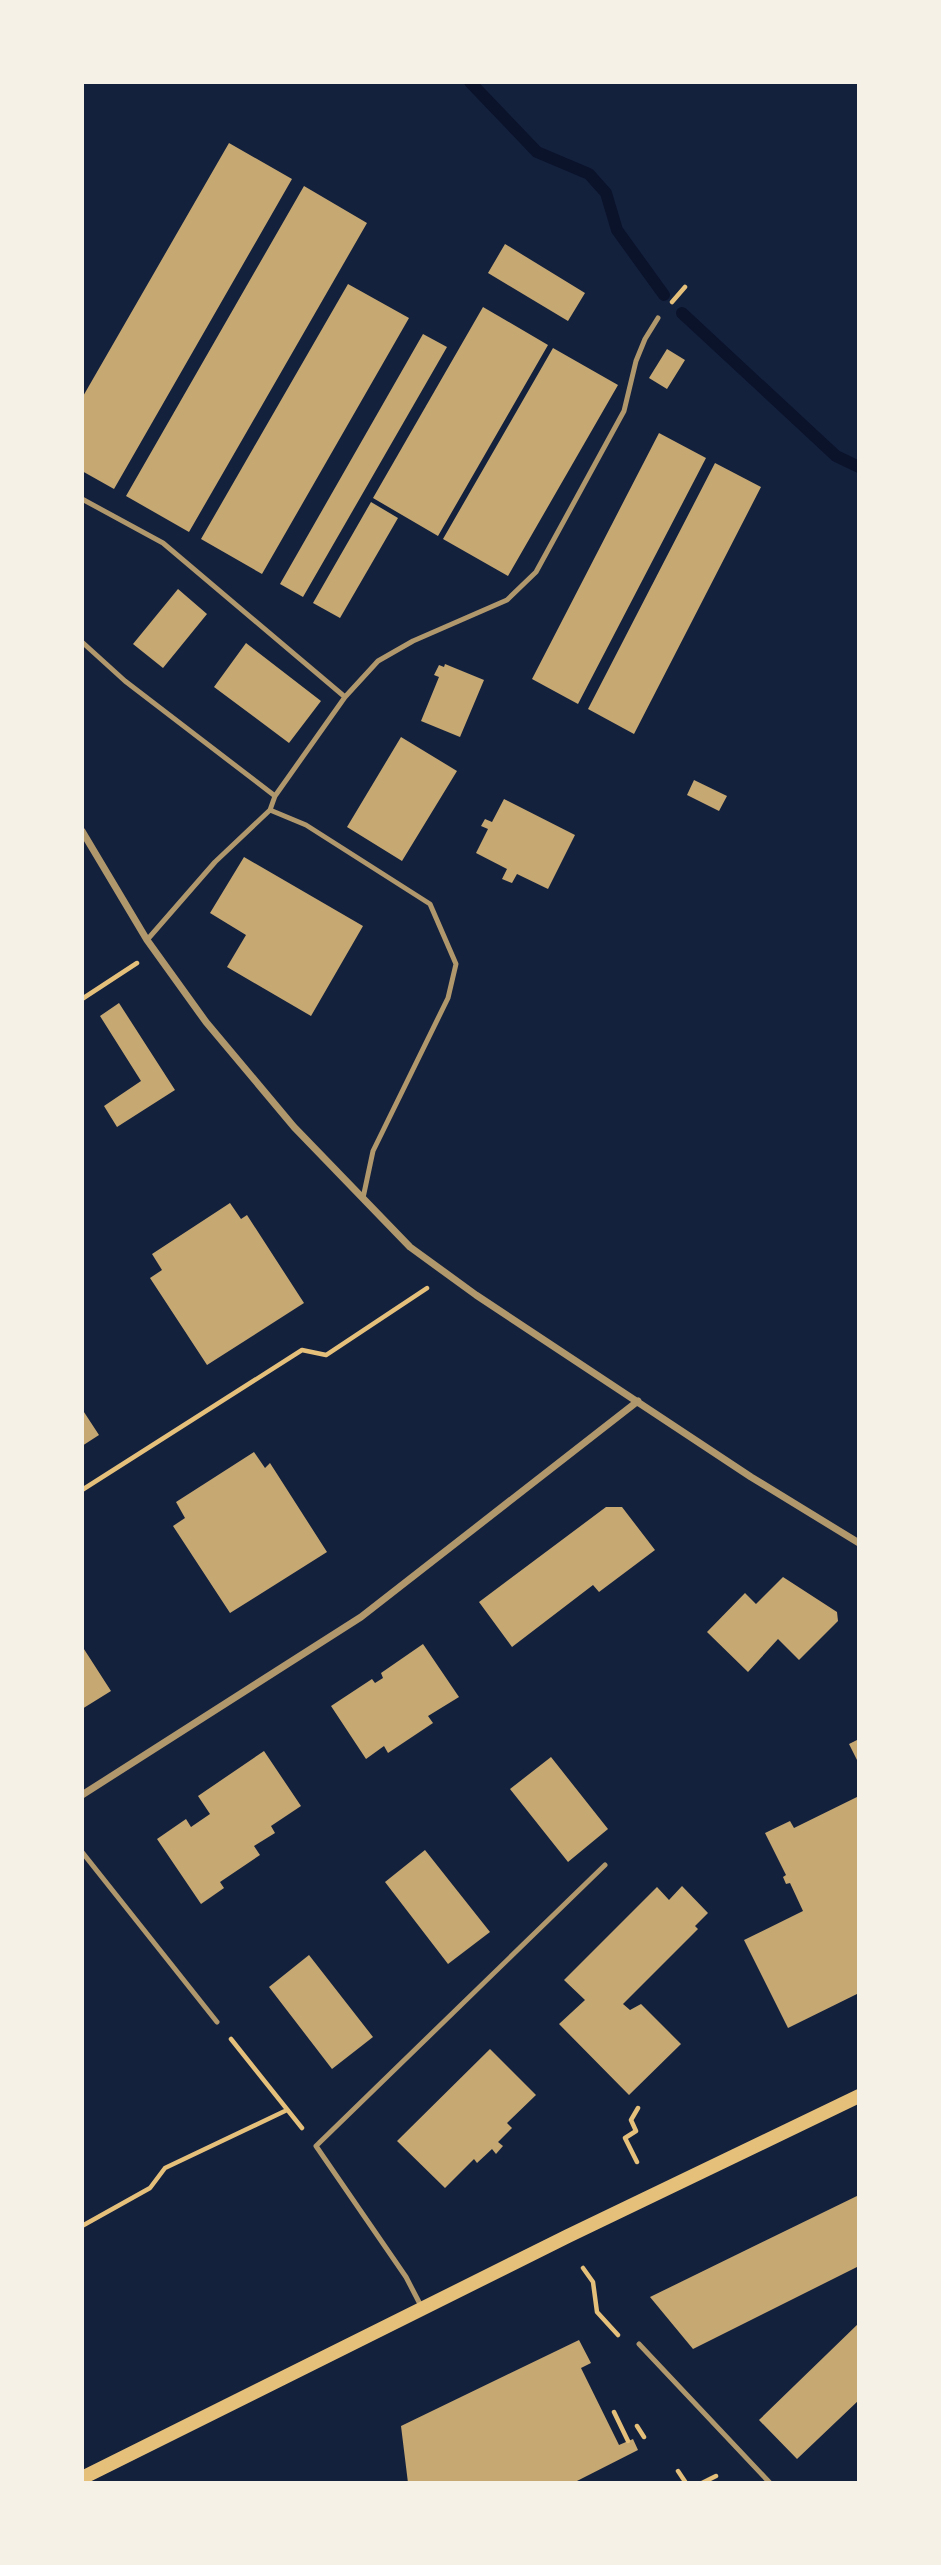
<svg xmlns="http://www.w3.org/2000/svg" width="941" height="2565" viewBox="0 0 941 2565" font-family="'Space Grotesk',sans-serif">
  <rect width="100%" height="100%" fill="#14213d"/>
  <g fill="none" stroke-linecap="round" stroke-linejoin="round">
    <path stroke="#0b132b" stroke-width="12" d="M470,82L537,152L589,174L606,193L617,230L664,295
      M682,313L836,456L859,467"/>
  </g>
  <path fill="#c6a872" d="M229,143L292,179L114,489L82,471V398Z
    M304,186L367,223L189,532L126,496Z
    M505,244L585,293L568,321L488,273Z
    M348,284L409,318L262,574L201,539Z
    M483,307L548,345L438,536L373,498Z
    M423,334L447,347L303,597L280,584Z
    M553,348L618,385L508,576L443,539Z
    M667,349L685,360L667,389L649,378Z
    M659,433L706,458L578,704L532,679Z
    M715,463L761,487L634,734L588,709Z
    M371,502L398,518L340,618L313,603Z
    M178,589L207,614L163,668L133,644Z
    M246,643L321,701L289,743L214,687Z
    M445,664L484,680L460,737L421,721L439,677L434,675L439,665L444,667Z
    M401,737L457,771L402,861L347,827Z
    M694,780L727,796L719,811L687,795Z
    M504,799L575,835L548,889L517,874L512,883L502,879L507,869L476,853L488,829L481,826L485,819L492,822Z
    M244,857L363,926L311,1016L227,967L246,935L210,913Z
    M119,1003L175,1090L117,1127L104,1106L141,1081L100,1016Z
    M230,1203L241,1219L247,1215L304,1303L207,1365L150,1278L162,1270L152,1254Z
    M82,1409L99,1435L82,1446Z
    M254,1452L265,1468L270,1463L327,1552L230,1613L173,1526L185,1518L176,1502Z
    M606,1507H622L655,1550L599,1592L593,1585L512,1647L479,1602Z
    M783,1577L837,1612L838,1621L799,1660L778,1639L748,1672L707,1632L745,1593L756,1604Z
    M423,1644L459,1697L428,1716L433,1723L388,1753L384,1746L366,1759L331,1706L372,1679L375,1683L383,1678L381,1673Z
    M82,1646L111,1691L82,1709Z
    M859,1739V1764L849,1744Z
    M264,1751L301,1806L271,1826L275,1833L254,1846L260,1855L220,1882L224,1888L201,1904L157,1839L186,1819L191,1827L210,1814L198,1796Z
    M551,1757L608,1829L568,1862L510,1789Z
    M859,1796V1993L788,2028L744,1940L803,1911L790,1883L786,1884L783,1877L786,1875L765,1833L790,1821L794,1828Z
    M425,1850L490,1932L448,1964L385,1882Z
    M682,1886L708,1913L695,1926L698,1929L623,2004L630,2010L641,2004L681,2044L629,2095L559,2024L585,2000L564,1980L657,1887L669,1900Z
    M309,1955L373,2037L332,2069L269,1987Z
    M490,2049L536,2095L507,2123L512,2128L498,2142L503,2146L496,2154L492,2149L477,2163L474,2159L445,2188L397,2141Z
    M859,2195V2270L857,2267L693,2349L650,2297Z
    M859,2323V2400L797,2459L759,2420Z
    M579,2340L591,2363L581,2368L619,2445L633,2439L638,2450L573,2483H408L401,2426Z"/>
  <g fill="none" stroke-linecap="round" stroke-linejoin="round">
    <path stroke="#e5c07b" stroke-width="4.5" d="M672,302L685,287
      M82,999L137,963
      M82,1490L302,1350L326,1355L427,1288
      M231,2039L302,2128
      M637,2162L625,2138L636,2131L631,2120L638,2108
      M82,2226L150,2188L165,2168L287,2110
      M583,2268L593,2282L597,2312L618,2335
      M614,2412L628,2441
      M637,2426L644,2437
      M678,2471L686,2483
      M702,2483L716,2476"/>
    <path stroke="#b1986c" stroke-width="5" d="M82,499L163,543L345,697
      M82,642L125,681L275,796L270,810
      M275,796L345,697L378,661L413,641L507,600L536,572L624,411L636,361L645,339L658,318
      M147,940L215,862L270,810L306,825L430,904L456,964L448,998L373,1151L363,1198
      M82,1852L217,2022
      M421,2306L406,2277L316,2146L605,1865
      M639,2344L770,2483"/>
    <path stroke="#b1986c" stroke-width="7" d="M82,831L147,940L206,1022L294,1127L410,1247L476,1295L751,1477L859,1543
      M82,1795L361,1617L638,1401"/>
    <path stroke="#e5c07b" stroke-width="14" d="M82,2478L568,2236L859,2096"/>
  </g>
  <rect width="941" height="2565" fill="none" stroke="#f6f1e7" stroke-width="168"/>
</svg>
